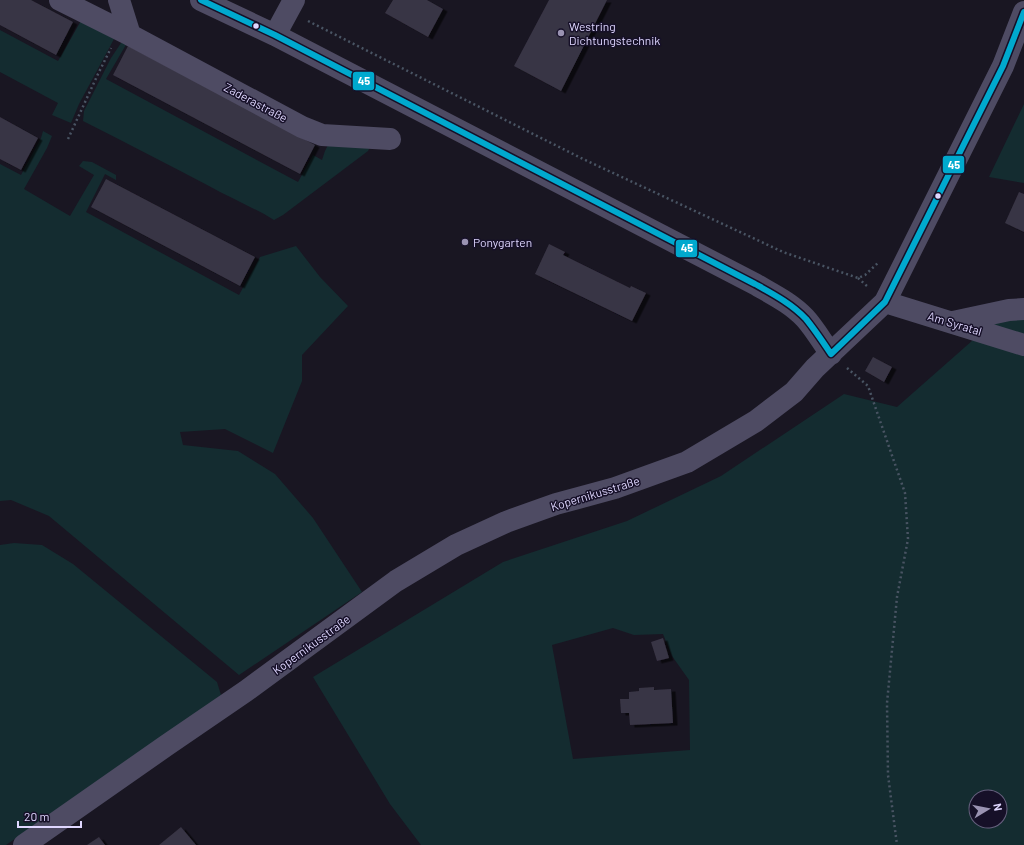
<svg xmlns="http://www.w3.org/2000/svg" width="1024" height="845" viewBox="0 0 1024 845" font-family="Barlow,sans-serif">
  <defs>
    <filter id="shadow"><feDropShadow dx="4.5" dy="2.5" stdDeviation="0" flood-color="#0009"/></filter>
  </defs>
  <rect width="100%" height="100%" fill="#191622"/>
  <path fill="#142c30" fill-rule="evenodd" d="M82,19L114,39L79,104L71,123L52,115L58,103L0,72V30L58,61Z
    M121,43H127L106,79L298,182L313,155L322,160L325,151L328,145L370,147L368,151L283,215L274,220C253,207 230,198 209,186C167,164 125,142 83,121L84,111L111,58Z
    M1024,104V183L989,177Z
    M43,131L52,136L47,148L24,189L70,216L94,175L79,166L83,161L92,162L116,175V180L105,174L86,212L239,295L260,257L296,246L320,277L348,306L302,355V381L273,453L225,429L180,432L183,445L238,451L275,474L313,518L362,592L239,675L49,516L11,500L0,501V164L21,175L41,138Z
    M1024,317V845H421L390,804L313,677L503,562L627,521L721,476L844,394L897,407L998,318ZM613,628L634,635L663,634L672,656L689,680L690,750L573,759L552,645ZM976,797H1000V821H976Z
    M14,543L42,545L73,564L217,682L221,695L200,711L6,845H0V545Z"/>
  <path fill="#383444" filter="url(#shadow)" d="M0,0H31L73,22L56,55L0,25Z
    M393,0H427L443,9L428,37L385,13Z
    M549,0H607L561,91L514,66Z
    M128,46L315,145L300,174L113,75Z
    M0,117L38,138L21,170L0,159Z
    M106,179L255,257L240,286L91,207Z
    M1019,192L1024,194V232L1005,223Z
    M549,244L565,252L563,255L630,288L631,286L646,293L632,321L535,274Z
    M873,357L892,367L884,382L865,371Z
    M663,638L669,658L657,661L651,642Z
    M654,687V690L671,689L673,723L630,725L629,713H621L620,699H629V692L639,691V688Z
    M181,827L196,845H159Z
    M99,837L105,845H87Z"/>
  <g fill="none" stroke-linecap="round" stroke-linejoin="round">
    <path stroke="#495463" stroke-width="2.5" stroke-dasharray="2 3" stroke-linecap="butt" d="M308,21L583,159L783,252L858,278L865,275L879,262
      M68,139L98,74L111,48
      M858,278L868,287
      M847,368L868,386L905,493L908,539L897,597L887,703L888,775L897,845"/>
    <path stroke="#4e4b63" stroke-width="22" d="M60,0L130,35L302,127L322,135L390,139
      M119,0L130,35
      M201,0L275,35L755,284C772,294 791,303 805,318C815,329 822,342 831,354
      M275,35L294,0
      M885,302L1024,345
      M953,322L1009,310L1024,309
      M24,845L167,745L246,691L396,581L456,545L506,522L556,504L615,488L687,462L756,421L794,392L815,368L885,302L1003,66L1024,12"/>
    <g stroke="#161028" stroke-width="9">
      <path id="bus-1" d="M201,0L275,35L755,284C773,294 792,304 806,319C815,330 823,342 831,354
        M831,354L885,302L1003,66L1024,12"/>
    </g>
    <use href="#bus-1" stroke="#00a9ce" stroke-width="6"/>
  </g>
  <g fill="#dfd7ff" stroke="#161028" stroke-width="1.5">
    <circle cx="256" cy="26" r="3.5"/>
    <circle cx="938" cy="196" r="3.5"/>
  </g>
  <g fill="#9a93b2" stroke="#161028" stroke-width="1.5">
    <circle cx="561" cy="33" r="4"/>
    <circle cx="465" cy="242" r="4"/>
  </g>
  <g text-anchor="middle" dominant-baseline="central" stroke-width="3" stroke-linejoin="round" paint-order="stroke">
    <g font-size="12" fill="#dfd7ff" stroke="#161028" text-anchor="start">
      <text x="569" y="26">Westring<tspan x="569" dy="14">Dichtungstechnik</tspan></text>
      <text x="473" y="242">Ponygarten</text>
    </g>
    <g font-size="12" fill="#dfd7ff" stroke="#161028">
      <text transform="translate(256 102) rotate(28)">Zaderastraße</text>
      <text transform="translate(955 323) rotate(17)">Am Syratal</text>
      <text transform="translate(595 493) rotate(-17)">Kopernikusstraße</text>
      <text transform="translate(311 644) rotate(-36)">Kopernikusstraße</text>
    </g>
  </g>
  <g stroke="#161028" stroke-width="1.5">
    <rect x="352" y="71" width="23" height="20" rx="4" fill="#00a9ce"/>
    <rect x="942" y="155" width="23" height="19" rx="4" fill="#00a9ce"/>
    <rect x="675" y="239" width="23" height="19" rx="4" fill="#00a9ce"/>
  </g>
  <g font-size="11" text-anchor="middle" font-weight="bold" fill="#fff">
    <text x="364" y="85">45</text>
    <text x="954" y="169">45</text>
    <text x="687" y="252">45</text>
  </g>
  <g transform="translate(988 809) rotate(80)"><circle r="19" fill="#161028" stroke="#66607e"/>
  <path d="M0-3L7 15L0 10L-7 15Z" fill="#9a93b2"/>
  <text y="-6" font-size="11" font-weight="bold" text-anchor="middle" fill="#dfd7ff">N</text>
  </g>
  <path d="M18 821v6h63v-6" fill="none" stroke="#dfd7ff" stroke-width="2"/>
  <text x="24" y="821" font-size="12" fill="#dfd7ff" stroke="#161028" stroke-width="3" paint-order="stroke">20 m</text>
</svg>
